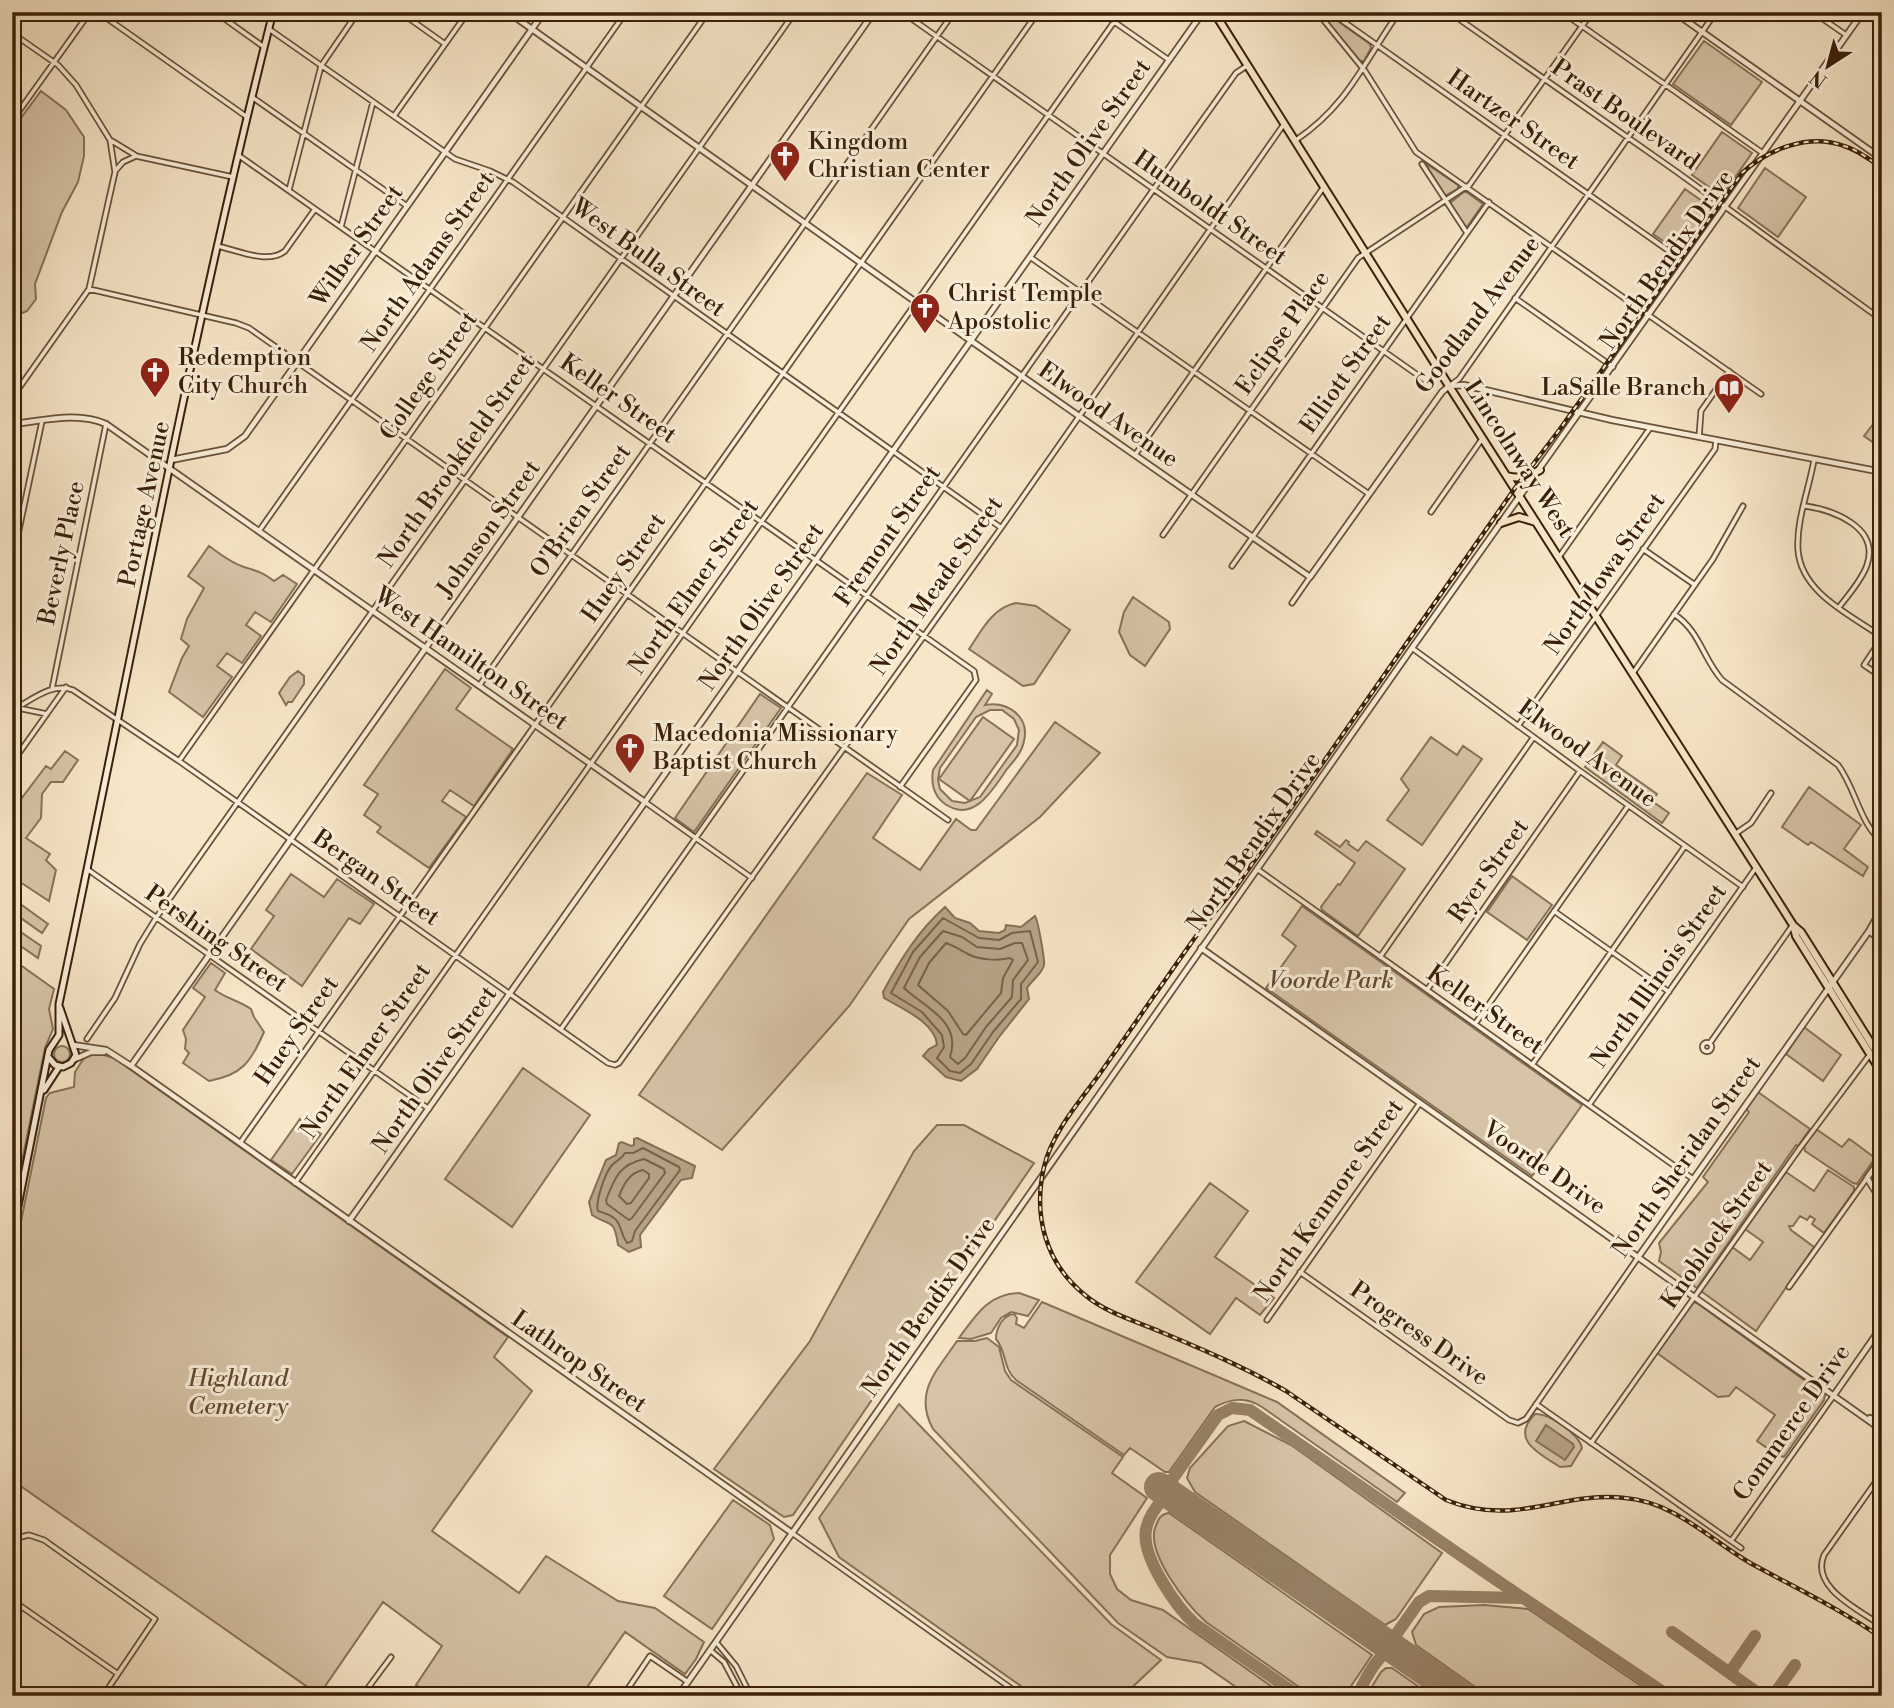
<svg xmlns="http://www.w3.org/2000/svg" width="1894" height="1708" viewBox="0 0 1894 1708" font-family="'Libre Bodoni',serif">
  <rect width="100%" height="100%" fill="#f7e6c8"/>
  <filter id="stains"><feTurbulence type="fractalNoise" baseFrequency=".00286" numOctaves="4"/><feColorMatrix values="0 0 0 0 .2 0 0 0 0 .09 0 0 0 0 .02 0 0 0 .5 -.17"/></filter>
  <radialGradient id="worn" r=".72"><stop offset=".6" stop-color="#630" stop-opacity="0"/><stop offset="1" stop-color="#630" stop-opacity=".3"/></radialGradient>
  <path fill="#d7c4a8" stroke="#887258" stroke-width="2" fill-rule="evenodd" d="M1318,12H1325L1370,44L1371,48L1364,61H1360Z
    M1704,41L1762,82L1731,125L1673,84Z
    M41,91L66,110L84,137V156L78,182L62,212L35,284L36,299L27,311L15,316L12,324L21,333L18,346L12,352V130Z
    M1722,132L1752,153L1722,196L1692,175Z
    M1425,163L1458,185V189L1445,196Z
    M1765,168L1806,197L1778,237L1738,208Z
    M1685,189L1712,208L1681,253L1653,234Z
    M1465,191L1483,204L1467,227L1464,226L1450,203Z
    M1874,423L1882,428V441L1878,446L1864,436Z
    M209,546C220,554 231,563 244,567C257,571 262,572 274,581L283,575L297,584L271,622L255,612L246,625L261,636L242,663L227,653L217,666L232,677L203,717L169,692L182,658L189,646L181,639L187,619L204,588L188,576Z
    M1133,597L1169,622L1170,629L1145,666L1130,655L1119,632L1124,612Z
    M1016,603L1036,606L1070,630L1034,684L1023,686L969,649C982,630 992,608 1016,603Z
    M445,669L471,688L456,709L513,749L474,806L450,790L442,801L466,817L429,868L377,832L381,827L364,815L378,794L364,785Z
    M298,671L304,676V684L292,702H288L286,705L279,693L290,677Z
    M987,690L992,694L985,705C1007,701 1030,716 1024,741C1022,752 1014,761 1007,769C993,789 974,824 945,804C934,796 931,783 933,770ZM990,710H1002L1014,719L1019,730L1017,745L980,797L965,803L952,801L940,789L938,780L940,768L976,717Z
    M760,694L781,708L694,832L675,818Z
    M983,717L1014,739L970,801L939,779Z
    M1055,722L1100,753L1040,817L909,919L850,1005L722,1150L639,1095L867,773L902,795L873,838L920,870L956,819L971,830H976Z
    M1431,737L1457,755L1463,746L1482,759L1422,845L1387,820L1409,790L1401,779Z
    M1603,742L1622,756L1616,765L1657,794L1652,801L1669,813L1662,823L1585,767Z
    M65,751L78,760L63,782H51L42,794L41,818L26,838L50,854L46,860L56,870L49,901L20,882L12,892V811L46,766L51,769Z
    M1809,787L1861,825L1844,849L1868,867L1863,876L1811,842L1808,845L1782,827Z
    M1317,831L1340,847L1346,840L1349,842L1348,844L1358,851L1366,841L1405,869L1358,936L1322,910L1321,907L1338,884L1340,885L1355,863L1315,834Z
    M291,874L324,897L337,879L374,904L360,924L349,918L302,986L251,949L274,916L266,910Z
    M1512,876L1552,905L1527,940L1487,912Z
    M12,898L48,924L42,933L15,914L12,918Z
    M1302,906L1582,1105L1532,1176L1266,988L1296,946L1282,935Z
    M12,926L41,946L38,958L12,940Z
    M12,959L54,989L49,1009L53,1029L45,1048L12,1210Z
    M211,963L225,973L215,990C227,999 238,1000 251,1009L254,1017L264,1032C251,1062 242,1075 209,1081L183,1063L189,1053L185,1049L186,1039L183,1030L205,997L193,988Z
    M1804,1027L1841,1055L1823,1081L1786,1054Z
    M54 1054a8 8 0 1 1 16 0a8 8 0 1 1-16 0Z
    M97,1053L114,1058L508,1337L494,1357L532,1391L432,1531L519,1593L546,1556L618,1601L655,1608L704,1642L696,1659L685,1674L625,1632L581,1696H431L416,1685L442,1646L383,1602L319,1695L12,1480V1266L46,1098L50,1093L74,1087L75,1072L86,1055Z
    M523,1068L590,1115L512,1227L445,1179Z
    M1758,1092L1810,1129L1798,1146L1796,1145L1697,1288L1659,1261L1661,1252L1659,1243L1708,1182L1703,1177L1749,1112L1746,1109Z
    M300,1119L321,1134L292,1174L271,1160Z
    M937,1125H964L1034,1163L793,1515L784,1517L714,1469L810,1341L914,1151Z
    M1816,1129L1842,1147L1849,1139L1851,1140L1875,1158L1857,1184L1853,1183L1805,1151L1804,1146Z
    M1828,1170L1854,1187V1191L1824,1233L1812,1224L1815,1219L1810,1216L1807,1220L1800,1216L1793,1226H1789L1791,1230L1814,1247L1756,1331L1701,1291L1732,1247L1750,1260L1763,1242L1745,1229L1786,1172L1814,1191Z
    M1210,1183L1248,1211L1215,1257L1274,1298L1260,1315L1236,1298L1210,1334L1136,1282Z
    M1019,1293L1039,1300L1028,1316L1011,1312L1001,1318L991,1333L971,1339L959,1338C976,1315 988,1294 1019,1293Z
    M1042,1302L1277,1402L1405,1493L1397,1502L1262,1407C1246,1397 1232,1398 1215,1407L1169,1472H1165L1130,1448L1124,1455L1016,1380C1003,1369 1007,1352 996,1339C996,1328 1003,1315 1014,1314L1017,1318L1016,1324L1024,1328Z
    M1693,1302L1697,1303L1825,1395L1824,1400L1784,1457L1777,1455L1757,1441L1775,1415L1736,1387L1729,1396L1718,1397L1657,1353Z
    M987,1338L999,1347L1005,1371L1011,1380L1123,1457L1112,1473L1147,1498L1110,1555V1574L1117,1589L1131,1600L1163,1610L1285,1696H1249L1201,1663L1167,1657L1118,1623L933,1429C913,1392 937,1371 957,1341H975Z
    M899,1404L1111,1624L1161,1660L1123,1696H1035L839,1557L819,1518Z
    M1535,1414C1549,1413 1579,1434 1582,1448L1571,1466L1560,1467C1540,1454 1509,1440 1535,1414Z
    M1244,1421L1291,1445L1442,1553L1396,1619L1385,1625L1195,1492L1187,1478L1190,1468L1228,1426Z
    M733,1500L770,1525L774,1539L712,1629L664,1596Z
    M1169,1513L1372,1655L1345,1695L1312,1696L1206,1622C1186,1604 1147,1554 1155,1528C1158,1520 1160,1514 1169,1513Z
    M1484,1605L1528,1609L1656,1696H1488L1416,1645L1412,1632L1424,1614L1439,1607Z
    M1386,1668H1392L1432,1696H1366L1381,1672Z"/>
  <path fill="#b7a387" stroke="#856f55" stroke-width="2" d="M945,907L955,918L970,923L979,931L999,933L1005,930L1006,925L1021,927L1035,916C1038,920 1045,961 1044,965C1042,974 1032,980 1027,988L1029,999L999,1037L977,1069L961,1081L946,1077L923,1056L929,1049L937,1045C936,1023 901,1008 884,998L883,992C900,960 918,931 945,907Z
    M637,1138L695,1166L692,1178L681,1180L640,1235L641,1247L629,1252L618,1245C614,1217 610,1227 592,1215L589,1202L606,1160L616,1155L619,1143L622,1142L631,1146L634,1145V1139Z
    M1546,1425L1573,1444L1574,1447L1565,1460L1536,1441Z"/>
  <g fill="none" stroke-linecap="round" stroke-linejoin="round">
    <path stroke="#786248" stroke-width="2" d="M943,918L979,938L999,940L1012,933L1030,931L1038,962L1021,984V999L993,1032L971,1064L960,1073L950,1071L937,1058L944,1047L942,1035L922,1012L891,993L913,952Z
      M943,931L962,937L977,947L1000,949L1015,943H1022L1028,960L1013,980L1012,997L986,1027L965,1058L958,1064L950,1057C962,1021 925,1008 904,988L920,957Z
      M946,943C955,946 960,950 968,954C979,960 997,961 1010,958L1013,960L1003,978L1001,993L966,1035L963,1034L948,1011L918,985L929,963Z
      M643,1148L679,1167L680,1170L635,1231L632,1241L627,1243C616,1227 626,1219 598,1211C595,1202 605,1173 612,1165C617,1160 621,1160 625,1153H633Z
      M644,1159L664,1169L665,1173L632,1218L629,1220L607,1204L606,1200C615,1177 619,1165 644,1159Z
      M643,1170L649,1174V1178L631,1203L627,1204L619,1196C624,1184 629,1173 643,1170Z"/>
    <path stroke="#988368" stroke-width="12" d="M1164,1491L1218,1415L1232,1408L1250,1410L1492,1577L1669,1696
      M1167,1493C1159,1504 1148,1516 1146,1530C1141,1556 1176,1607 1195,1624L1299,1696
      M1672,1632L1762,1696
      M1404,1655L1396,1644L1395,1636L1419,1602L1429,1596L1521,1598
      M1732,1675L1733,1668L1755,1636
      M1358,1696C1361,1686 1377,1656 1387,1653C1392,1652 1399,1654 1404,1655
      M1773,1696L1795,1665"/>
    <path stroke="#988368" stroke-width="30" d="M1159,1487L1462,1696"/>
    <g stroke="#695239" stroke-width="7">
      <path id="minor" d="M98,12L247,117
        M215,12L264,47
        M400,12L445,44
        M902,12L1429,383
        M1100,12L1169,60
        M1317,12L1365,71L1416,152L1761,394
        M1330,12L1676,256
        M1449,12L1677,172L1882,320
        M1562,12L1764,154
        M1813,12L1846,35
        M269,29L455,159L490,171L513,182L1000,527
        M12,33L58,65L76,85L110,140L115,172L89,289L12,398
        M252,97L407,206
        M394,116L468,12
        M12,121L90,12
        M1296,140C1348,105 1364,62 1399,12
        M112,141L135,155
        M238,155L974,671L976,680L900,787
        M1422,164L1467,233
        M116,170L123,162L136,156L233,177
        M1468,187L1592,12
        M289,190L321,66L358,12
        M341,227L373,102
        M217,246C237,250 268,265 285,251L315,209
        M1030,257L1369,494
        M89,289L236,323L249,328L948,820
        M1515,298L1613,367
        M1449,386L1459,379L1716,12
        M1699,437L1701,411L1729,371
        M1135,455L1323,188
        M1814,460C1809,489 1796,521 1798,550C1801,593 1851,615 1882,637
        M1805,506C1833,510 1880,527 1867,565C1862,580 1849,594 1840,606
        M1431,512L1482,439
        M259,531L626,12
        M1163,535L1358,258L1467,186
        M1643,549L1695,585
        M1559,557L1650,428
        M12,563L42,421
        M1232,566L1489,202
        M1292,603L1310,577
        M1674,614C1700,631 1703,659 1722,680L1838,765C1856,789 1859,822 1882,842
        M1882,638L1864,665L1882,677
        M1412,648L1580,771L1743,887
        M1633,673L1713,559L1743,506
        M479,686L954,12
        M52,689L106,424
        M12,707L16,708C33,699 53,682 73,690L179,761L608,1063L615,1065L619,1063L1001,528L1284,124
        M18,708L47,714
        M1518,726L1705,463L1715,449L1716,440
        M179,761L708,12
        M12,763L66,687
        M645,802L752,878
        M1735,834L1751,823L1771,793
        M87,869L429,1109
        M1257,869L1693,1179
        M1554,911L1669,992
        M1380,957L1533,738
        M1427,990L1580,771
        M1475,1024L1628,806
        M561,1029L1201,122L1236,73L1248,65
        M87,1039L115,998L140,944L156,918L795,12
        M1702.5 1047a4.5 4.5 0 1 1 9 0a4.5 4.5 0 1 1-9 0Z
        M1710,1043L1792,926
        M1532,1065L1685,846
        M1589,1105L1755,869
        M240,1143L1038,12
        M295,1183L1121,12
        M1300,1272L1509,1420L1518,1423L1526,1419L1639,1256
        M1789,1287L1867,1178
        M1267,1320L1420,1103
        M1536,1404L1741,1548
        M1591,1443L1800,1148L1871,1053
        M1882,1473L1824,1555C1810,1588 1860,1610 1882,1626
        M792,1533L1022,1696
        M12,1539L29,1535L44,1540L155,1619L103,1696
        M1731,1541L1834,1395
        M12,1600L118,1674
        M716,1642L736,1666L751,1696
        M710,1650L724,1662L742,1696
        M12,1693L20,1696
        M362,1696L391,1657
        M623,1696L650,1656L688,1682"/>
    </g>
    <g stroke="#695239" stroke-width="8">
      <path id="tertiary" d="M508,12L944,322L1310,577L1442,392L1449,386L1464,385L1612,420L1882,472
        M1674,12L1882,159
        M12,424C43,421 77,411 106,424L645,802
        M171,460L227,449L245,436L544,12
        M1869,931L1882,941
        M1201,948L1882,1430
        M73,1045L106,1050L131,1066L792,1533
        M75,1059L91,1052H104
        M131,1066L874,12
        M1882,1157L1867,1178L1882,1202
        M349,1221L1203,12
        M1639,1256L1869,931L1882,908
        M1834,1395L1882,1326
        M1870,1418L1882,1423
        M678,1696L1412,648L1863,12"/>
    </g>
    <g stroke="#3a2009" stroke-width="9">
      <path id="secondary" d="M49,1058L55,1065L63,1067L71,1063L76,1055L60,1008
        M44,1090L59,1067
        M12,1236L49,1050L59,1035V1004C129,673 190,340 273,12"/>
    </g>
    <g stroke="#3a2009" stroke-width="10">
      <path id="primary" d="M1214,12L1449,386L1781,906L1793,925L1796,936L1882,1073
        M1507,476C1520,480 1528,476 1540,470
        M1501,523L1519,517L1536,522
        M1794,926L1801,932L1882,1061"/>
    </g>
    <use href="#minor" stroke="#faefdb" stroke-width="3.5"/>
    <use href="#tertiary" stroke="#faefdb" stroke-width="4.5"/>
    <use href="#secondary" stroke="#faefdb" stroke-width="5"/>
    <use href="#primary" stroke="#f7e6c8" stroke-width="6"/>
    <g stroke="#3a2009" stroke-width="4.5">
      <path id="rail" d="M1882,168C1870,160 1858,150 1844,146C1809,133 1768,149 1742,173L1560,429L1515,488L1236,887C1224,902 1210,916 1199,932C1166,978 1134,1025 1101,1072C1081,1100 1052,1132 1044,1167C1033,1215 1045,1263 1085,1295C1106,1313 1136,1321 1161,1332C1204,1350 1246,1368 1286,1391L1446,1500C1516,1528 1559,1491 1625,1498C1675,1502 1710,1540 1752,1564C1796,1588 1840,1609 1882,1638"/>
    </g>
    <use href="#rail" stroke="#faefdb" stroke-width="2" stroke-dasharray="5" stroke-linecap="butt"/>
  </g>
  <defs>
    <g id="church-pin" transform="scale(1.575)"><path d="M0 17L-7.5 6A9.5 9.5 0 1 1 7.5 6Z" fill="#8f2418" stroke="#faefdb"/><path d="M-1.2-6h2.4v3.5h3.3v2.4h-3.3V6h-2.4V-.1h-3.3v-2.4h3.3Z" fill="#fff"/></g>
    <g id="library-pin" transform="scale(1.575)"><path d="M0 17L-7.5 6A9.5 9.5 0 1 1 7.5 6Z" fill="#8f2418" stroke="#faefdb"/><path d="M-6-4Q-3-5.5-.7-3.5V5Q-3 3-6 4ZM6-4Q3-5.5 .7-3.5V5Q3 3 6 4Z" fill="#fff"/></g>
  </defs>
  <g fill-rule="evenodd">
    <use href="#church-pin" x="785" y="156"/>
    <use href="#church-pin" x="925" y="308"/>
    <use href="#church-pin" x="155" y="372"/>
    <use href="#library-pin" x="1729" y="388"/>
    <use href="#church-pin" x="630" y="748"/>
  </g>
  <g text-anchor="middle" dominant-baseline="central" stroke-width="6" stroke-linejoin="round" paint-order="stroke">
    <g font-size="24" fill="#3a2009" stroke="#faefdb">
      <text transform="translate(1625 115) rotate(35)">Prast Boulevard</text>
      <text transform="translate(1513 120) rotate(35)">Hartzer Street</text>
      <text transform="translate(1089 143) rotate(-55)">North Olive Street</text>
      <text transform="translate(1210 208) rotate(35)">Humboldt Street</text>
      <text transform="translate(357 246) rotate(-55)">Wilber Street</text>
      <text transform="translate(648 258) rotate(36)">West Bulla Street</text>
      <text transform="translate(1667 260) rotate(-55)">North Bendix Drive</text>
      <text transform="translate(428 262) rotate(-55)">North Adams Street</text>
      <text transform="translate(1478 315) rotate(-53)">Goodland Avenue</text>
      <text transform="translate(1283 333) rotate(-55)">Eclipse Place</text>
      <text transform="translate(1346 374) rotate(-55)">Elliott Street</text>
      <text transform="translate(429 376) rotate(-55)">College Street</text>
      <text transform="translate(618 399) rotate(35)">Keller Street</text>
      <text transform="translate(1108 415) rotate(35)">Elwood Avenue</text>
      <text transform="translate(1519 459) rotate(57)">Lincolnway West</text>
      <text transform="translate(457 461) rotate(-55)">North Brookfield Street</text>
      <text transform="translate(145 504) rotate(-78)">Portage Avenue</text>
      <text transform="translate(581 511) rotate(-55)">O'Brien Street</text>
      <text transform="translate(489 529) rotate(-55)">Johnson Street</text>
      <text transform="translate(888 536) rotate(-55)">Fremont Street</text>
      <text transform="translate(62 553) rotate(-78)">Beverly Place</text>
      <text transform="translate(624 568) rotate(-55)">Huey Street</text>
      <text transform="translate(1605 574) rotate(-55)">North Iowa Street</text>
      <text transform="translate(937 586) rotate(-55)">North Meade Street</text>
      <text transform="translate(694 587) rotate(-55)">North Elmer Street</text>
      <text transform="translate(762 607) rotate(-55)">North Olive Street</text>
      <text transform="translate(471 659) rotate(35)">West Hamilton Street</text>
      <text transform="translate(1587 754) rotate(36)">Elwood Avenue</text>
      <text transform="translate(1254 842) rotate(-55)">North Bendix Drive</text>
      <text transform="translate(1489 871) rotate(-55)">Ryer Street</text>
      <text transform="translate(376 878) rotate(35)">Bergan Street</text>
      <text transform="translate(216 939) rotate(35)">Pershing Street</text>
      <text transform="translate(1659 976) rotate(-55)">North Illinois Street</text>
      <text transform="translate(1485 1010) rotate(35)">Keller Street</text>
      <text transform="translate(297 1031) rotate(-55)">Huey Street</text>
      <text transform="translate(366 1051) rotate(-55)">North Elmer Street</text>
      <text transform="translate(435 1070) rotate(-55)">North Olive Street</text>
      <text transform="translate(1687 1157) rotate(-55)">North Sheridan Street</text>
      <text transform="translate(1544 1168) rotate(35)">Voorde Drive</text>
      <text transform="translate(1329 1201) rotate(-55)">North Kenmore Street</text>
      <text transform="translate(1717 1235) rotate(-55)">Knoblock Street</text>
      <text transform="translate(929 1307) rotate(-55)">North Bendix Drive</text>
      <text transform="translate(1419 1334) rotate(35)">Progress Drive</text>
      <text transform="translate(579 1362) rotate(35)">Lathrop Street</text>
      <text transform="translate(1792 1423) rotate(-55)">Commerce Drive</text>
    </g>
    <g font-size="24" fill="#3a2009" stroke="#faefdb" text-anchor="start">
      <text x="808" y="142">Kingdom<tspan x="808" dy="28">Christian Center</tspan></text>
      <text x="948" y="294">Christ Temple<tspan x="948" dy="28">Apostolic</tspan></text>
      <text x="178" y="358">Redemption<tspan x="178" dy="28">City Church</tspan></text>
      <text x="1706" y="388" text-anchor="end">LaSalle Branch</text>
      <text x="653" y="734">Macedonia Missionary<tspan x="653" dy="28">Baptist Church</tspan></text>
    </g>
    <g font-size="24" font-style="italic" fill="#614931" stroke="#faefdb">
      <text x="1331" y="981">Voorde Park</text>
      <text x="238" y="1379">Highland<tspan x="238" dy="28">Cemetery</tspan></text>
    </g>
  </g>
  <rect width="1894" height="1708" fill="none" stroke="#f7e6c8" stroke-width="42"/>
  <rect x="14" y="14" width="1866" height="1680" fill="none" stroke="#3a2009" stroke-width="3.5"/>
  <rect x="21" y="21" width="1852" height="1666" fill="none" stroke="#3a2009" stroke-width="2"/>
  <g transform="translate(1828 66) rotate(216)" stroke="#faefdb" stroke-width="5" paint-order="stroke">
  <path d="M0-5L12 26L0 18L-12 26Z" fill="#3a2009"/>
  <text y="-10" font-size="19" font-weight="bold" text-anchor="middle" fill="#3a2009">N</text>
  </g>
  <rect width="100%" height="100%" filter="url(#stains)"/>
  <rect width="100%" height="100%" fill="url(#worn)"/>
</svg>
